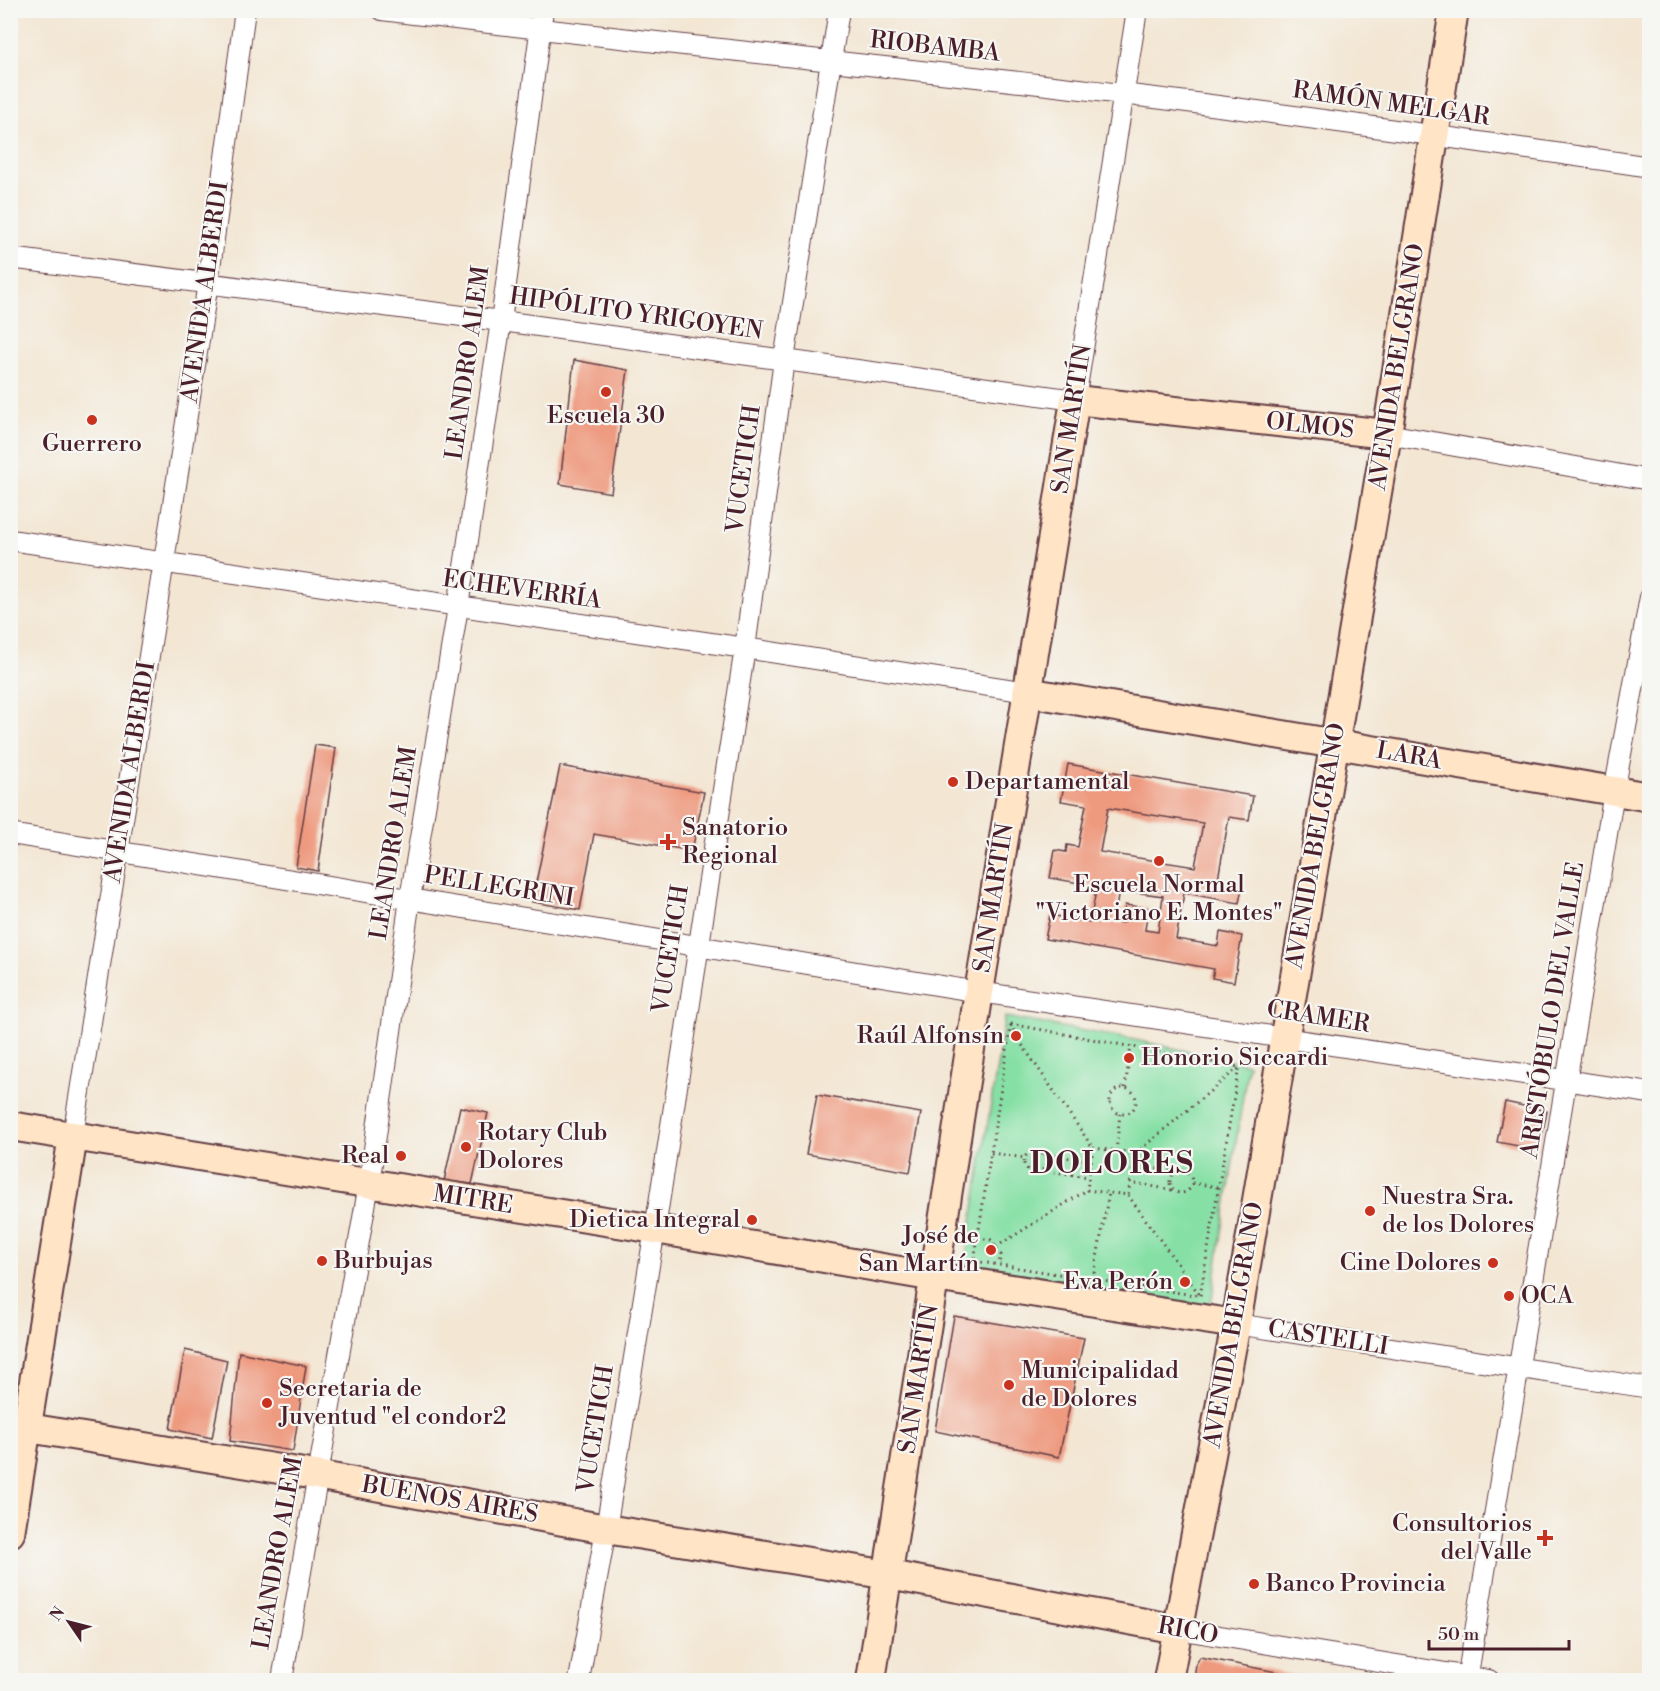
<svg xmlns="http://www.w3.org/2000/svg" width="1660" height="1691" viewBox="0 0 1660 1691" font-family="'Libre Bodoni',serif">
  <rect width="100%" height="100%" fill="#f6f6f2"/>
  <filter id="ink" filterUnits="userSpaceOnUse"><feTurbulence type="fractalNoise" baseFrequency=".0167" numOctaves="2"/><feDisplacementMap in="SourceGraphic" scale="12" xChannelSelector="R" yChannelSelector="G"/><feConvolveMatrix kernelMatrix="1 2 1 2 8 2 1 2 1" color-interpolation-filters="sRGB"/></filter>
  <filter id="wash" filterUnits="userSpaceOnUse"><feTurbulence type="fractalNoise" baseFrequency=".008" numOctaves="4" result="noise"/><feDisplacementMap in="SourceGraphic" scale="24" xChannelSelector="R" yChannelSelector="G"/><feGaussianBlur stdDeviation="1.35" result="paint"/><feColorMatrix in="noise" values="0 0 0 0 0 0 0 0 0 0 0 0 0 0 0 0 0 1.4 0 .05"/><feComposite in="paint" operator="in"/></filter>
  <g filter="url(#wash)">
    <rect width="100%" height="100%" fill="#f3e6d3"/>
    <path fill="#86e0a5" stroke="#688068" stroke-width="1.5" d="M1005,1017L1135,1040L1248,1064L1210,1310L964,1270Z"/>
    <g id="blocks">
      <path fill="#ee9a7f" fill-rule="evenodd" d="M574,360L628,370L611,493L560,484Z
        M315,745L336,748L318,871L296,867Z
        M1068,764L1253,796L1249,820L1229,817L1218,879L1243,883L1239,903L1184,893L1176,939L1218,946L1220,932L1242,936L1234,982L1212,978L1214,969L1045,939L1050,915L1090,922L1097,886L1050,878L1055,850L1066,852L1067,845L1078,847L1086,805L1061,801ZM1108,808L1203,823L1195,867L1100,852ZM1119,890L1163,896L1158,932L1145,930L1148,908L1125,905L1123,923L1114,922Z
        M560,766L704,792L692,851L594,834L580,910L532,902Z
        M817,1095L921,1113L910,1172L806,1154Z
        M1505,1102L1547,1111L1539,1150L1497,1142Z
        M460,1107L488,1113L472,1184L444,1181Z
        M954,1316L1084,1338L1059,1457L935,1431Z
        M185,1350L227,1360L212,1438L170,1429Z
        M239,1352L306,1366L293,1451L230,1441Z
        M1200,1657L1297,1676L1296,1680H1194L1196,1664Z"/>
    </g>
  </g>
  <g filter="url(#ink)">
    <use href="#blocks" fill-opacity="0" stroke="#633d44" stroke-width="1.5"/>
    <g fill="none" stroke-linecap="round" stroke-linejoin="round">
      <g stroke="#633d44" stroke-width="22">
        <path id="street" d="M382,10C628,41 875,64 1122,94C1298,115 1474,141 1650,167
          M10,258L501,321L1075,400L1137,10
          M1387,434L1650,480
          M10,540L745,648L1027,692
          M10,834L979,992L1650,1093
          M73,1136L208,283L245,10
          M1236,1324L1650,1388
          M1177,1629L1489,1680
          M282,1680L369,1184L410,899L458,607L501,321L543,10
          M579,1680L606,1529L655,1229L745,648L784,360L839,10
          M1467,1680L1614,792L1650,597"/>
      </g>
      <g stroke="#633d44" stroke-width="32">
        <path id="secondary" d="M1027,692L1650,797
          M10,1126L655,1229L935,1277L1236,1324
          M10,1425L316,1475L606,1529L889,1575L1177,1629
          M10,1533L73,1136
          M871,1680L979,992L1075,400L1387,434
          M1168,1680L1236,1324L1387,434L1454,10"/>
      </g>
      <path stroke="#633d44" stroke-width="3" stroke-dasharray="1.5 4.5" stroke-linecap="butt" d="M1011,1024L1239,1067L1200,1296L974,1261Z
        M1011,1024L1016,1036L1093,1148
        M1125,1088L1131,1046
        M1110 1101a13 13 0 1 1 26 0a13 13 0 1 1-26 0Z
        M1093,1148L1136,1153L1128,1195L1087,1190Z
        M1116,1151L1120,1114
        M1024 1162a11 11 0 1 1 22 0a11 11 0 1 1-22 0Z
        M991,1153L1025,1158
        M1136,1153L1238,1068
        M1044,1154L1090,1161
        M1133,1164L1175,1172
        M1042,1170L1088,1177
        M1170 1182a11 11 0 1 1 22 0a11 11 0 1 1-22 0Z
        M1129,1182L1172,1190
        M1192,1183L1218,1187
        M1128,1195L1199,1294
        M978,1238L991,1240L1001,1255L999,1263
        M996,1247L1087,1190
        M1093,1279L1109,1193"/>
      <use href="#street" stroke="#fff" stroke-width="20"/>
      <use href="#secondary" stroke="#ffe4c6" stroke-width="28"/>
    </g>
  </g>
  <g fill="#c8321e" stroke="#f6f6f2" stroke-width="2">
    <circle cx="606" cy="392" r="6"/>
    <circle cx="92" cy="420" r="6"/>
    <circle cx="953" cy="782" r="6"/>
    <path d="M665 833h6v6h6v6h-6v6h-6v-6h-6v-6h6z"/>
    <circle cx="1159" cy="861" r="6"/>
    <circle cx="1016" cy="1036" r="6"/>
    <circle cx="1129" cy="1058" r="6"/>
    <circle cx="466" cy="1147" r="6"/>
    <circle cx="401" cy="1156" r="6"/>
    <circle cx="1370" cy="1211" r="6"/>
    <circle cx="752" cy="1220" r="6"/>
    <circle cx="991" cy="1250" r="6"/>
    <circle cx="322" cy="1261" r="6"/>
    <circle cx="1493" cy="1263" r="6"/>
    <circle cx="1185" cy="1282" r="6"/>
    <circle cx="1509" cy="1296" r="6"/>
    <circle cx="1009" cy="1385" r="6"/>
    <circle cx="267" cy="1403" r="6"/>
    <path d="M1542 1529h6v6h6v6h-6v6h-6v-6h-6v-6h6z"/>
    <circle cx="1254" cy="1584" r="6"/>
  </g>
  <g text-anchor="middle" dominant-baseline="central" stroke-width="4.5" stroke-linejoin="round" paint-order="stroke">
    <g font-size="24" fill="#4a1f2b" stroke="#f6f6f2">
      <text transform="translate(935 47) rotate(6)">RIOBAMBA</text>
      <text transform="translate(1391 104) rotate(8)">RAMÓN MELGAR</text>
      <text transform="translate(205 292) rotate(-82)">AVENIDA ALBERDI</text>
      <text transform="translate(636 314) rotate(8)">HIPÓLITO YRIGOYEN</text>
      <text transform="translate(468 363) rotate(-82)">LEANDRO ALEM</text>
      <text transform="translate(1397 367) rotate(-81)">AVENIDA BELGRANO</text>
      <text transform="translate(1072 419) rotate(-81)">SAN MARTÍN</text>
      <text transform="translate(1310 426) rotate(6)">OLMOS</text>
      <text transform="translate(744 469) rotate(-82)">VUCETICH</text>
      <text transform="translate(522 590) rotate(8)">ECHEVERRÍA</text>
      <text transform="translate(1409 756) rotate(10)">LARA</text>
      <text transform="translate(130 772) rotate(-81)">AVENIDA ALBERDI</text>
      <text transform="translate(394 843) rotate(-81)">LEANDRO ALEM</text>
      <text transform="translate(1316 846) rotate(-80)">AVENIDA BELGRANO</text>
      <text transform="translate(499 887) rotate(9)">PELLEGRINI</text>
      <text transform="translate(994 898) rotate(-81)">SAN MARTÍN</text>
      <text transform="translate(671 949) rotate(-81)">VUCETICH</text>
      <text transform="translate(1553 1010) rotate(-81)">ARISTÓBULO DEL VALLE</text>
      <text transform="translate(1318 1017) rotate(9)">CRAMER</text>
      <text transform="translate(473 1200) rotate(9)">MITRE</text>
      <text transform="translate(1234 1325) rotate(-80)">AVENIDA BELGRANO</text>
      <text transform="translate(1328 1338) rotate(9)">CASTELLI</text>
      <text transform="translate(919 1379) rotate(-81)">SAN MARTÍN</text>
      <text transform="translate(596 1429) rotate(-81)">VUCETICH</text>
      <text transform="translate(450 1500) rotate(10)">BUENOS AIRES</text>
      <text transform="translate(278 1553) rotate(-80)">LEANDRO ALEM</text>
      <text transform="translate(1188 1631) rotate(10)">RICO</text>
    </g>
    <g font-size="24" fill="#4a1f2b" stroke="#f6f6f2" text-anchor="start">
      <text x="606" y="416" text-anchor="middle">Escuela 30</text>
      <text x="92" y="444" text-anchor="middle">Guerrero</text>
      <text x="965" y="782">Departamental</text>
      <text x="682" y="828">Sanatorio<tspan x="682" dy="28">Regional</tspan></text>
      <text x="1159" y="885" text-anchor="middle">Escuela Normal<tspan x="1159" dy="28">"Victoriano E. Montes"</tspan></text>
      <text x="1004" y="1036" text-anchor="end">Raúl Alfonsín</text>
      <text x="1141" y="1058">Honorio Siccardi</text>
      <text x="478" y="1133">Rotary Club<tspan x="478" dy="28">Dolores</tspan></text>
      <text x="389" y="1156" text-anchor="end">Real</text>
      <text x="1382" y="1197">Nuestra Sra.<tspan x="1382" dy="28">de los Dolores</tspan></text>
      <text x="740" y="1220" text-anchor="end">Dietica Integral</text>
      <text x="979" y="1236" text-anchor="end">José de<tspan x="979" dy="28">San Martín</tspan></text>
      <text x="334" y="1261">Burbujas</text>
      <text x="1481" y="1263" text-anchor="end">Cine Dolores</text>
      <text x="1173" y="1282" text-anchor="end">Eva Perón</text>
      <text x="1521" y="1296">OCA</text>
      <text x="1021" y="1371">Municipalidad<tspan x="1021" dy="28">de Dolores</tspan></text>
      <text x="279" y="1389">Secretaria de<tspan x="279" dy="28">Juventud "el condor2</tspan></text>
      <text x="1532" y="1524" text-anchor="end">Consultorios<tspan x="1532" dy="28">del Valle</tspan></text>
      <text x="1266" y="1584">Banco Provincia</text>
    </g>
    <g font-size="30" font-weight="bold" letter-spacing="1.5" fill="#4a1f2b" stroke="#f6f6f2">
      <text x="1112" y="1164">DOLORES</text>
    </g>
  </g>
  <rect width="1660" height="1691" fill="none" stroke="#f6f6f2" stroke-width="36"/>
  <g transform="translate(69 1622) rotate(305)" stroke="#f6f6f2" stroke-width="4.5" paint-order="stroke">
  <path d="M0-4.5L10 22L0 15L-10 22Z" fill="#4a1f2b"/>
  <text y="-9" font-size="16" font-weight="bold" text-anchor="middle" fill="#4a1f2b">N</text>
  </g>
  <path d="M1429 1640v9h140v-9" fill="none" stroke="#4a1f2b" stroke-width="3"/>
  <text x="1438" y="1640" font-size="18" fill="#4a1f2b" stroke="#f6f6f2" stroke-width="4.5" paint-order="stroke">50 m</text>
</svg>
